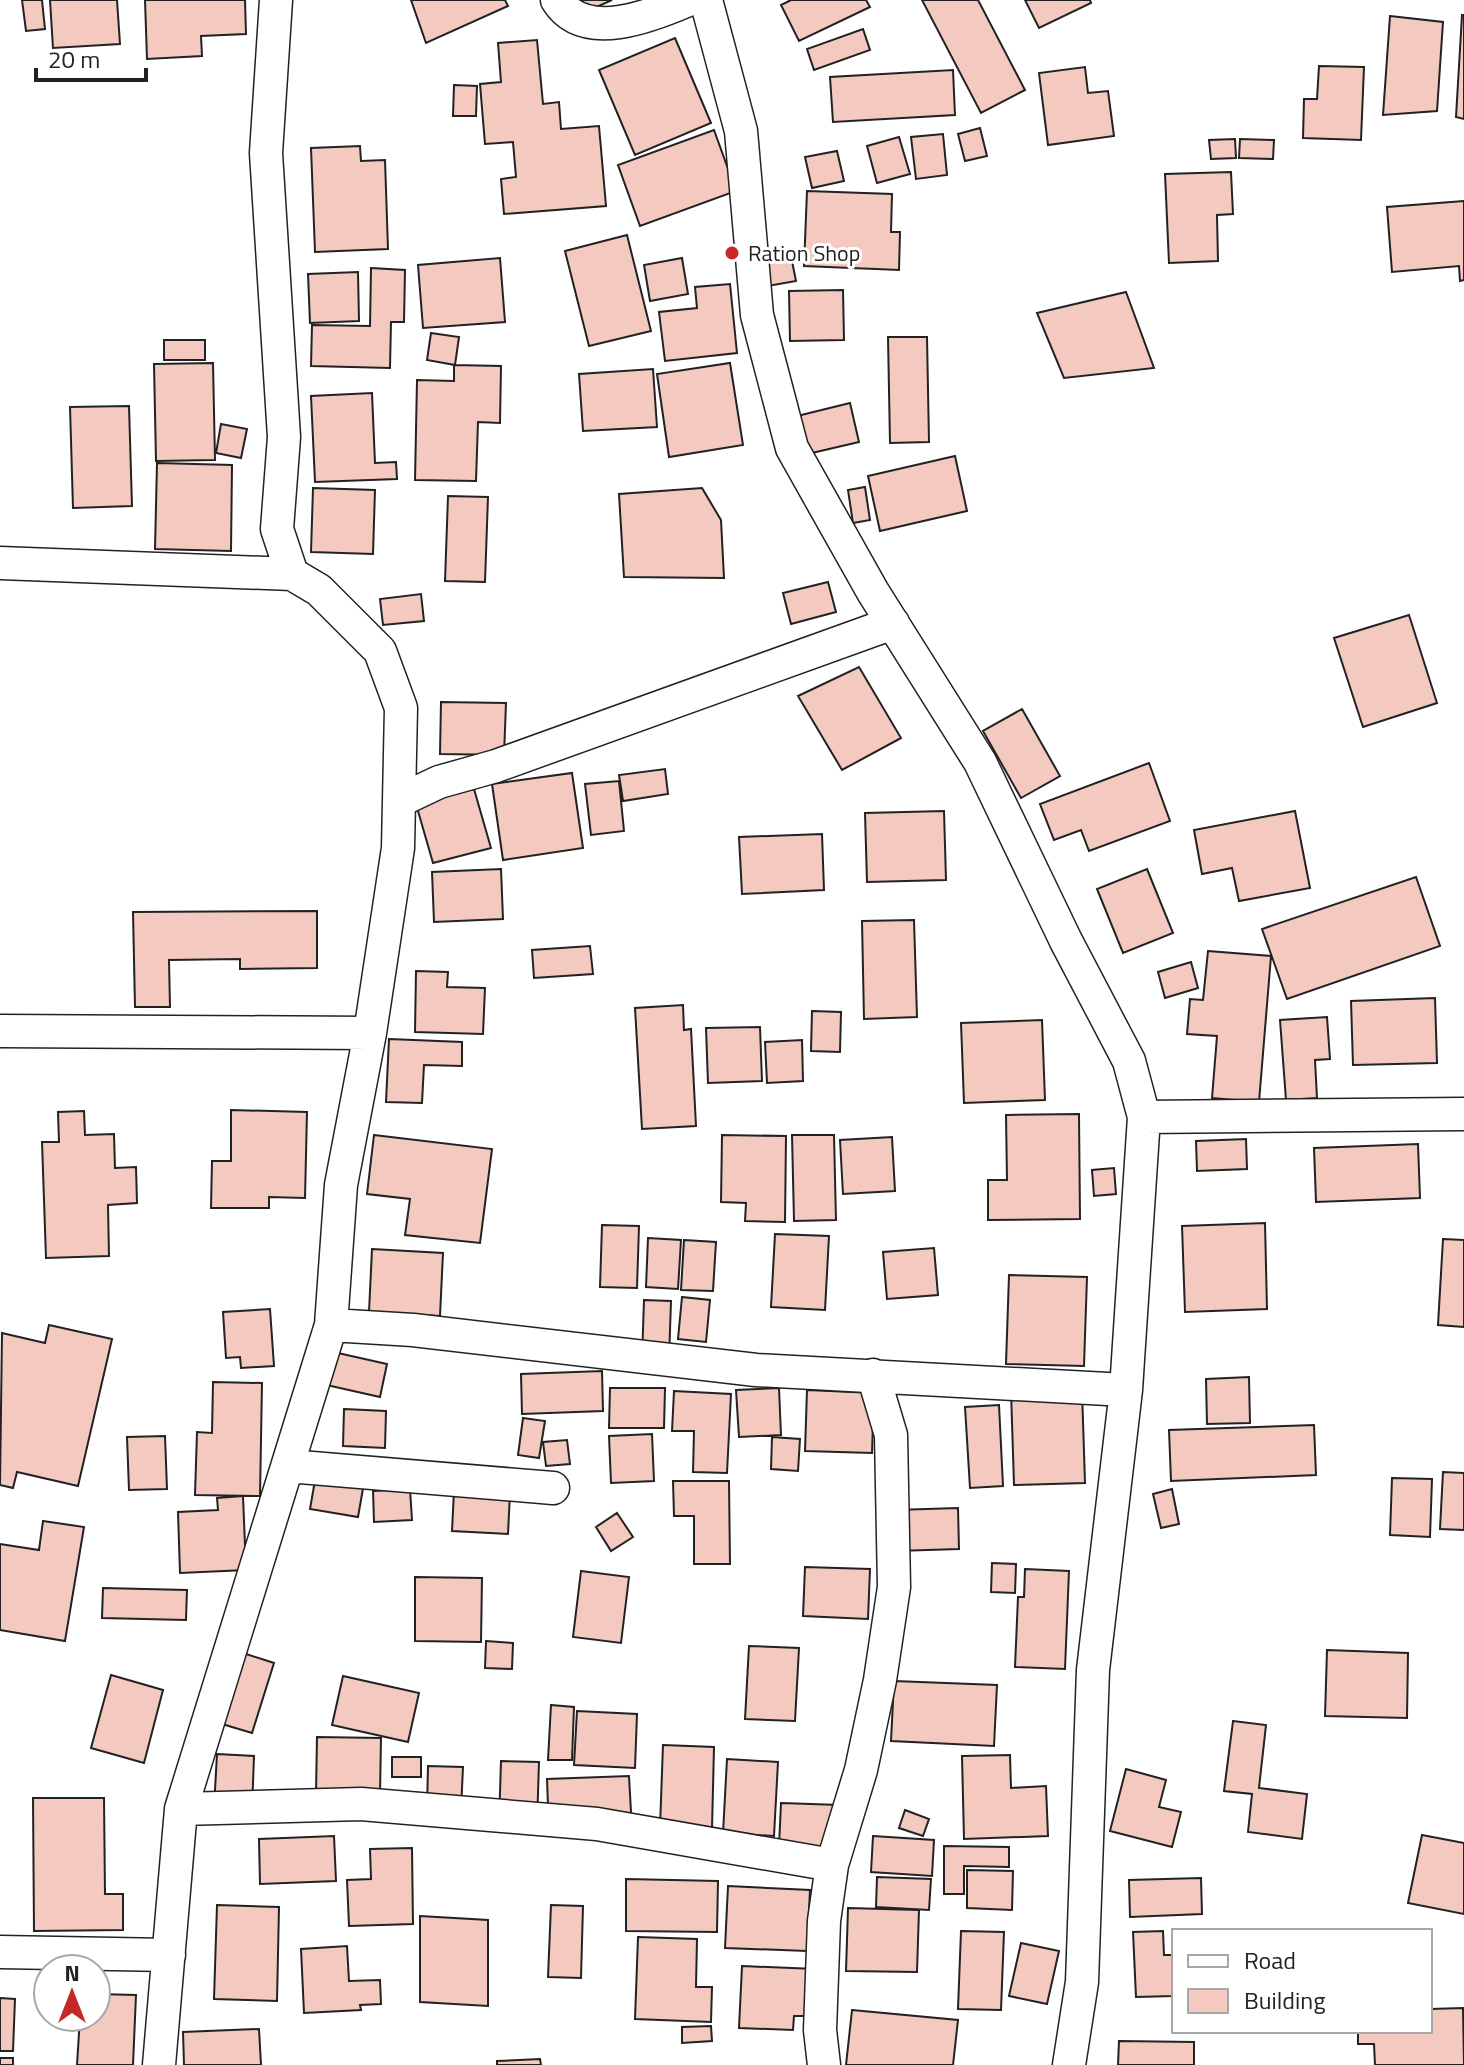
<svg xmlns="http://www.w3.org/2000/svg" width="1464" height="2065" viewBox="0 0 1464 2065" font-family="'Titillium Web',sans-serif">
  <rect width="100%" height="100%" fill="#fff"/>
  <path fill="#f3c9c0" stroke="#222" stroke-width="2" d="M22,0H42L45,29L26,31Z
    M50,0H117L120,44L53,48Z
    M145,0H245L246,34L201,36L202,56L147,59Z
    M411,0H505L508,6L426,43Z
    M574,0H612L581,14Z
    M791,0H866L870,7L799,41L781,5Z
    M922,0H978L1025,90L981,113Z
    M1025,0H1090L1091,3L1039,28Z
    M1462,15H1464V119L1456,117Z
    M1390,16L1443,22L1437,111L1383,115Z
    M863,29L870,50L814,70L807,49Z
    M675,38L711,123L635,155L599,70Z
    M537,40L543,104L559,102L561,129L599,126L606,206L504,214L501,179L516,177L513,142L485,144L480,84L501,82L498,43Z
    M1319,66L1364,67L1361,140L1303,138L1304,99H1317Z
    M1085,67L1088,93L1108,91L1114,136L1048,145L1039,73Z
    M953,70L955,115L833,122L830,77Z
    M454,85L477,86L476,116H453Z
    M980,128L987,156L965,161L958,134Z
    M714,130L736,191L640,226L618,165Z
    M943,134L947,175L916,179L911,137Z
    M899,137L910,174L877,183L867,146Z
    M1235,139L1236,158L1211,159L1209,140Z
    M1240,139L1274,140L1273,159L1239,158Z
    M360,146L361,161L385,160L388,249L315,252L311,148Z
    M837,151L844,181L812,188L805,157Z
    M1231,172L1233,214L1217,215L1218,261L1169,263L1165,174Z
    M807,191L892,194L891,232H900L899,270L804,266Z
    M1464,201V280L1460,281L1459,266L1392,272L1387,207Z
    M627,235L651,331L589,346L565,251Z
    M790,251L796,281L762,287L757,258Z
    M500,258L505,322L423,328L418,265Z
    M682,258L688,294L650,301L644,265Z
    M371,268L405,270L404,322H391L390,368L311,366L312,325L370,326Z
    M358,272L359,321L310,323L308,274Z
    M730,284L737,353L665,361L659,312L697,308L695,287Z
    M843,290L844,340L790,341L789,291Z
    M1126,292L1154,368L1064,378L1037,313Z
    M431,333L459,337L455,365L427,360Z
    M888,337H927L929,442L890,443Z
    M164,340H205V360H164Z
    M213,363L215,460L156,461L154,364Z
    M730,363L743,445L669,457L657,374Z
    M454,365L501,366L500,423L478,422L476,481L415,480L417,380L454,381Z
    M653,369L657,427L583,431L579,374Z
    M372,393L375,463L396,462L397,479L315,482L311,396Z
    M850,403L859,442L799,456L789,418Z
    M129,406L132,506L73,508L70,407Z
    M221,424L247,429L241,458L216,453Z
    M955,456L967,511L880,531L868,476Z
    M157,463L232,465L231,551L155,549Z
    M865,487L870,520L853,523L848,490Z
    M313,488L375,490L373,554L311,552Z
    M702,488L721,520L724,578L624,577L619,494Z
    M448,496L488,497L485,582L445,581Z
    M828,582L836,612L791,624L783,593Z
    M421,594L424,621L383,625L380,599Z
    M1409,615L1437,703L1363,727L1334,638Z
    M859,667L901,738L842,770L798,696Z
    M441,702L506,703L504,755L440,754Z
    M1022,709L1060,776L1021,798L983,731Z
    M1149,763L1170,821L1089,851L1081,830L1054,840L1040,804Z
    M665,769L668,794L623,801L619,775Z
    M572,773L583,848L503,860L492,784Z
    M619,781L624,831L591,835L585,784Z
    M474,789L491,848L433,863L416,804Z
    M944,811L946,880L867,882L865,813Z
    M1295,811L1310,888L1239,901L1232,868L1202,874L1194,830Z
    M822,834L824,890L742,894L739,837Z
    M501,869L503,919L434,922L432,872Z
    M1147,869L1173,933L1123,953L1097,889Z
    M1416,877L1440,946L1287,999L1262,929Z
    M317,911V968L240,969V959L169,960L170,1007H135L133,912Z
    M914,920L917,1017L864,1019L862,921Z
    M590,946L593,974L534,978L532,950Z
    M1208,951L1271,956L1259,1102L1212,1098L1217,1036L1187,1034L1190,999L1203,1000Z
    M1191,962L1198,988L1165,998L1158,972Z
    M416,971L448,972L447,987L485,988L483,1034L415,1032Z
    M1435,998L1437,1063L1353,1065L1351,1001Z
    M683,1005L684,1030L691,1029L696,1126L642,1129L635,1008Z
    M812,1011L841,1012L840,1052L811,1051Z
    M1327,1017L1330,1059L1315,1060L1317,1098L1286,1100L1280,1020Z
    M1042,1020L1045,1100L964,1103L961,1023Z
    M760,1027L762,1081L708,1083L706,1028Z
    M389,1039L462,1042V1066L424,1065L422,1103L386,1102Z
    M802,1040L803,1081L767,1083L765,1042Z
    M231,1110L307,1112L305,1198L269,1197V1208H211L212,1161H231Z
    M84,1111L85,1135L114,1134L115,1168L136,1167L137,1203L108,1205L109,1256L46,1258L42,1142H59L58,1112Z
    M1079,1114L1080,1219L988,1220V1180H1007L1006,1115Z
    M374,1135L492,1149L480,1243L405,1235L410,1199L367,1194Z
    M722,1135L786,1136L785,1222L745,1221L746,1203L721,1202Z
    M792,1135H834L836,1220L794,1221Z
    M892,1137L895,1191L843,1194L840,1140Z
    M1246,1139L1247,1169L1197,1171L1196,1141Z
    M1418,1144L1420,1198L1316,1202L1314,1148Z
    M1114,1168L1116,1194L1094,1196L1092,1170Z
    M1265,1223L1267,1309L1185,1312L1182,1226Z
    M602,1225L639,1226L637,1288L600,1287Z
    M775,1234L829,1236L825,1310L771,1307Z
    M648,1238L681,1240L678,1289L646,1287Z
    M1443,1239L1464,1240V1327L1438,1325Z
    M684,1240L716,1242L713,1291L681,1290Z
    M934,1248L938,1295L887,1299L883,1252Z
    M372,1249L443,1253L440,1316L369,1312Z
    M1009,1275L1087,1277L1084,1366L1006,1364Z
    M682,1297L710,1300L706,1342L678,1339Z
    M644,1300L671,1301L669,1360L642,1359Z
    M270,1309L274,1366L241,1368L240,1357L226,1358L223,1312Z
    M49,1325L112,1339L78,1486L17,1472L13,1488L0,1485L2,1333L45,1343Z
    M329,1351L387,1364L380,1397L322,1384Z
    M602,1371L603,1411L522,1414L521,1374Z
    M1249,1377L1250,1423L1207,1424L1206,1379Z
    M213,1382L262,1383L260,1496L195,1495L197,1432L212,1433Z
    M610,1388H665L664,1428H609Z
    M779,1388L781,1435L739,1437L736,1390Z
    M807,1390L874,1393L872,1453L805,1451Z
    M1082,1390L1085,1483L1014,1485L1011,1391Z
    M674,1391L731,1394L727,1473L693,1472L694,1431H672Z
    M999,1405L1003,1486L970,1488L965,1407Z
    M344,1409L386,1411L385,1448L343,1446Z
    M523,1418L545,1421L539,1458L518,1455Z
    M1314,1425L1316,1475L1171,1481L1169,1430Z
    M652,1434L654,1481L611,1483L609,1436Z
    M165,1436L167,1489L129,1490L127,1437Z
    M772,1437L800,1439L798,1471L771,1469Z
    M567,1440L570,1464L546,1466L543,1442Z
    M317,1469L365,1477L358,1517L310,1509Z
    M1443,1472L1464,1473V1530L1440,1529Z
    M1392,1478L1432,1479L1430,1537L1390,1535Z
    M673,1481H729L730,1564H694V1516H674Z
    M410,1489L412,1520L374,1522L373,1491Z
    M1172,1489L1179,1524L1161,1528L1153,1494Z
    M454,1490L510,1493L508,1534L452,1531Z
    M243,1496L246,1570L180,1573L178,1512L218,1510L217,1498Z
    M958,1508L959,1549L896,1551L895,1510Z
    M617,1513L633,1537L611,1551L596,1527Z
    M43,1521L84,1527L65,1641L0,1630V1544L39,1550Z
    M992,1563L1016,1564L1015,1593L991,1592Z
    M805,1567L870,1569L868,1619L803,1616Z
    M1025,1569L1069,1571L1065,1669L1015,1667L1018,1597H1024Z
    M581,1571L629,1577L621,1643L573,1637Z
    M415,1577L482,1578L481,1642L415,1641Z
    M103,1588L187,1590L186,1620L102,1618Z
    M486,1641L513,1643L512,1669L485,1668Z
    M749,1646L799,1648L795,1721L745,1719Z
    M1327,1650L1408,1653L1407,1718L1325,1716Z
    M243,1653L274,1663L252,1733L222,1724Z
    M111,1675L163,1690L144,1763L91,1748Z
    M343,1676L419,1693L408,1742L332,1725Z
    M894,1681L997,1685L994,1746L891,1741Z
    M551,1705L574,1707L572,1760H548Z
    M577,1711L637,1714L635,1768L574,1765Z
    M1233,1721L1266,1725L1259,1788L1307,1794L1302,1839L1248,1832L1252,1794L1224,1791Z
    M317,1737L381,1738L380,1795L316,1794Z
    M663,1745L714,1747L712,1829L660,1827Z
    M217,1754L254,1756L252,1810L214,1808Z
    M1010,1755L1011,1788L1046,1786L1048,1836L964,1839L962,1756Z
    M392,1757H421V1777H392Z
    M727,1759L778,1762L774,1836L723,1833Z
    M501,1761L539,1762L537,1826L499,1824Z
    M428,1766L463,1767L461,1810L427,1809Z
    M1126,1769L1166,1780L1159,1807L1181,1812L1172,1847L1110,1831Z
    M629,1776L632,1830L549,1833L547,1779Z
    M33,1798H104L105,1894H123V1930L34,1931Z
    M781,1803L840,1805L838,1848L779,1846Z
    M905,1810L929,1819L923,1836L899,1828Z
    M1422,1835L1464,1843V1914L1408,1903Z
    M334,1836L336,1881L260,1884L259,1839Z
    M873,1836L934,1840L932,1876L871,1872Z
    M944,1846L1009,1847V1867L964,1866V1894H944Z
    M412,1848L413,1924L349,1926L347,1880L371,1879L370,1849Z
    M967,1870L1013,1871L1012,1910L967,1908Z
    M877,1877L931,1879L929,1910L876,1907Z
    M1201,1878L1202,1914L1130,1917L1129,1880Z
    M626,1879L718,1881L717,1932L626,1931Z
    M728,1886L810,1890L807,1951L725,1948Z
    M217,1905L279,1907L277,2001L214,1999Z
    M551,1905L583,1906L581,1978L548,1977Z
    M848,1908L919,1910L917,1972L846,1971Z
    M420,1916L488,1920V2006L420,2002Z
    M961,1931L1004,1932L1001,2010L958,2009Z
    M1163,1931L1164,1955H1174V1996L1136,1997L1133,1932Z
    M638,1937L697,1939L696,1987H712L711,2022L635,2019Z
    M1021,1943L1059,1951L1047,2004L1009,1996Z
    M347,1946L349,1981L380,1980L381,2004L360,2005L361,2010L304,2013L301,1949Z
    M742,1966L815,1969L813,2016H794L793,2030L739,2028Z
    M96,1994L136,1995L133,2065H77L80,2017H96Z
    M0,1998L15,1999L13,2051H0Z
    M1463,2008L1464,2065H1375L1374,2044H1358V2031H1430V2009Z
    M852,2010L958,2020L953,2065H846Z
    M711,2026L712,2041L682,2043V2027Z
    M259,2029L261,2065H184L183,2032Z
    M1119,2041L1194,2042V2065H1118Z
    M0,2058H13V2065H0Z
    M540,2059L541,2065H497V2061Z"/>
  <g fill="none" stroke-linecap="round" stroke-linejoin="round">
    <g stroke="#222" stroke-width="35">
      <path id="street" d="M276,0L266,153L284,437L277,529L292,574L319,590L380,651L401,708L399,801
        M557,0C584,43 651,16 688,0
        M706,0L741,131L757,315L792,448L873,592L980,762L1066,941L1129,1061L1144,1117L1126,1390L1093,1670L1082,1982L1069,2065
        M0,563L292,574
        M0,1031L370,1033
        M1144,1117L1464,1114
        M331,1325L413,1330L756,1370L1126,1390
        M288,1466L553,1488
        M181,1809L361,1804L597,1824L832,1865
        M0,1952L169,1955
        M159,2065L181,1809L331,1325L341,1185L370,1033L398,848L399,801L439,782L496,766L893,623
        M824,2065L820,2030L824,1921L832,1865L861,1770L880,1680L894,1587L891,1435L873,1375"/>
    </g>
    <use href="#street" stroke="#fff" stroke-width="32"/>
  </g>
  <circle fill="#c62828" stroke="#fff" stroke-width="3" cx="732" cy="253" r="8"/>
  <g text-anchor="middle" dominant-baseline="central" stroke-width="6" stroke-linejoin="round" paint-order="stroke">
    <g font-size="22" fill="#222" stroke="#fff" text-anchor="start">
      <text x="748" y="253">Ration Shop</text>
    </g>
  </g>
  <rect x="1172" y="1929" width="260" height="104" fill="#ffffff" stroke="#a7a7a7" stroke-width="2"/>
  <rect x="1188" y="1955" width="40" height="12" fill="#ffffff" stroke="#a7a7a7" stroke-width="2"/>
  <text x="1244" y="1969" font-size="24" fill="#222222">Road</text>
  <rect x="1188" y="1989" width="40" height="24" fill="#f3c9c0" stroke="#a7a7a7" stroke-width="2"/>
  <text x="1244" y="2009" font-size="24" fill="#222222">Building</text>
  <g transform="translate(72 1993)"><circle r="38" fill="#ffffff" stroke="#a7a7a7" stroke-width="2"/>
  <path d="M0-6L14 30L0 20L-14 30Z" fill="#c62828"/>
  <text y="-12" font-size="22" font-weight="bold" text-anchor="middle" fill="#222222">N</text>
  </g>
  <path d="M36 68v12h110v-12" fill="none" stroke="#222222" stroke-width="4"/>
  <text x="48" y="68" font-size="24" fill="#222222" stroke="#ffffff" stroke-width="6" paint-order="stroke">20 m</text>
</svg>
